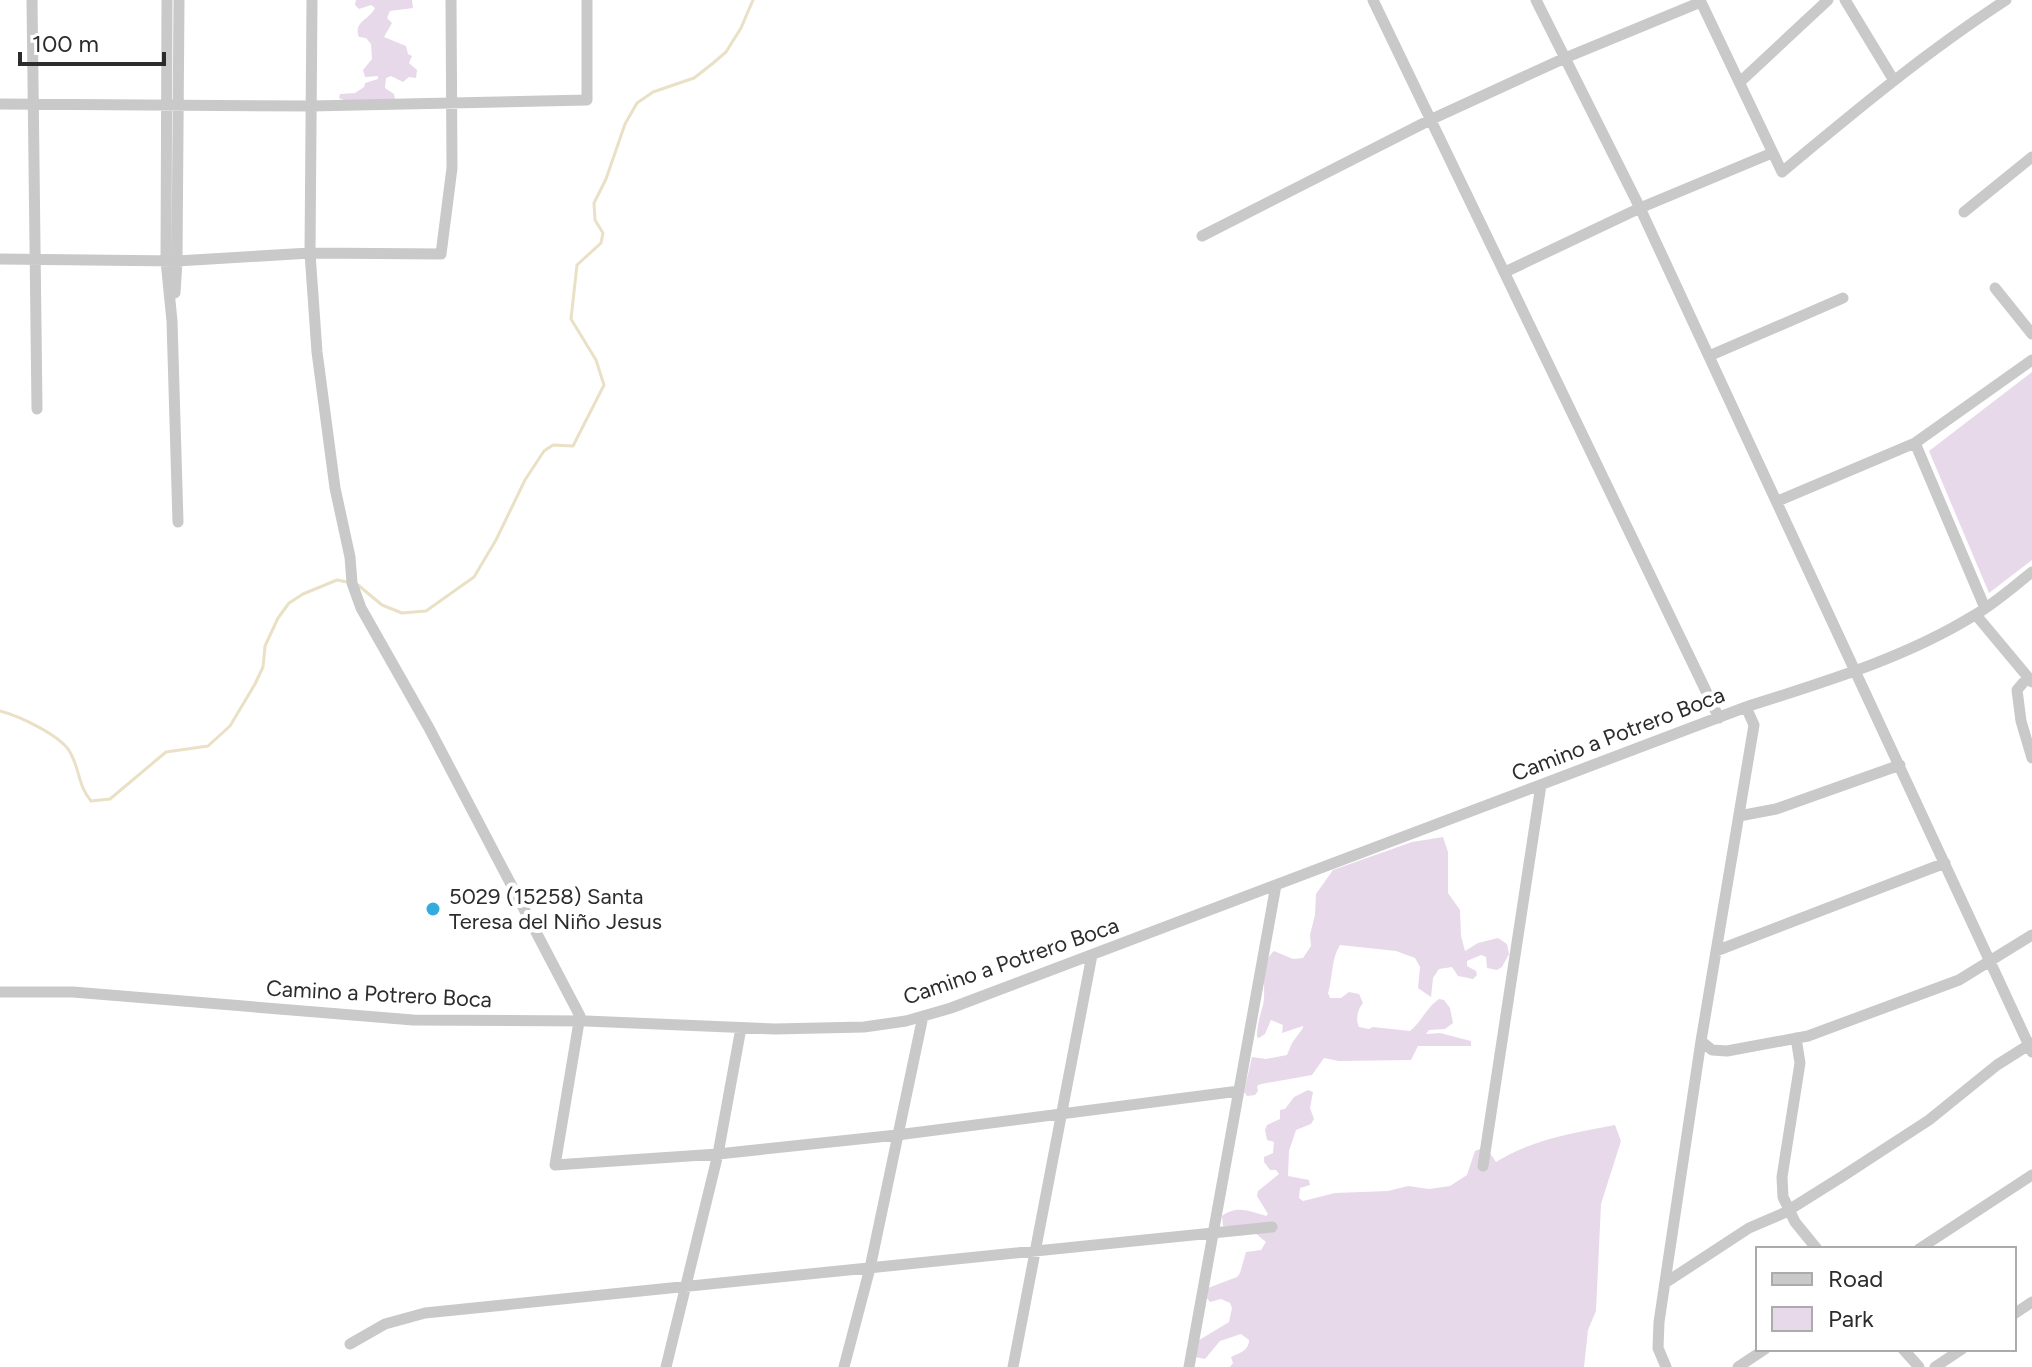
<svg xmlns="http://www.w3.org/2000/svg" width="2032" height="1367" viewBox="0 0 2032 1367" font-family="Figtree,sans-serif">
  <rect width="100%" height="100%" fill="#fff"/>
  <path fill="#e7d9e9" d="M356,0H412L413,8L390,11L387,18L392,23L384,37L406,46L408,54L412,56L409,63L417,70L416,78L409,77L403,82L391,76L386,78L385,88L394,94L395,99L346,101L339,98L340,94L355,93L364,87L365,83L378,79V76L365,77L363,70L372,59L371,44L366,38L359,37C353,22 369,20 375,8L371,5L359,9L355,5Z
    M2032,372V560L1989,593L1929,451Z
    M1443,837L1448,852V893L1460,910L1461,936L1465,951L1478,943L1498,938L1507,944L1509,954L1502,967L1497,970L1487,968L1486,957L1481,955L1467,961V966L1476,971L1477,975L1473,979L1458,976L1452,967L1439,969L1433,978L1431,997L1418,988L1420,967L1415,958L1396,951L1340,945C1331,959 1333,977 1328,993L1330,998H1341L1349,992L1359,994L1363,1003C1358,1009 1355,1019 1359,1027L1369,1029L1373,1027L1410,1031C1422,1021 1427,1007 1439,999L1444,1000L1450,1008L1453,1023L1445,1029L1429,1030L1426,1034L1440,1033L1471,1041V1046H1418L1411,1060L1339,1061L1324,1058L1312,1075L1261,1084L1257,1086L1258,1091L1255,1095L1247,1096L1244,1092L1252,1057L1266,1059L1287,1055L1292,1043L1303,1028V1026L1282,1033L1283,1025L1271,1020L1265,1034L1259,1038L1257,1037C1257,1025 1260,1016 1263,1005C1267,987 1258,965 1274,951L1293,959L1303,958L1311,946L1310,935L1315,915L1316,894L1333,870L1412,842Z
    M1308,1090L1313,1092L1310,1108L1314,1119L1311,1124L1296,1130L1289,1151L1288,1176L1309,1180L1310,1185L1300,1188L1299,1198L1303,1201L1335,1193L1388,1191L1408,1186L1429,1189L1450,1186L1467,1175L1475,1151L1480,1149L1490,1153L1496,1162C1533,1139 1573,1133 1615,1125L1621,1141L1601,1204L1596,1311L1588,1330L1584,1367H1230L1233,1363L1231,1357C1239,1353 1249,1351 1249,1340L1241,1334L1220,1341L1205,1359L1195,1357L1196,1342L1229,1322L1232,1308L1230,1303L1221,1299L1210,1302L1207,1298L1208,1288L1237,1277L1240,1273L1246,1252L1261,1250L1266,1242L1248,1227L1223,1226L1222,1216C1237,1205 1249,1211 1266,1216L1268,1214L1257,1196L1258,1191L1279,1174L1276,1170H1270L1264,1162V1157L1273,1153L1274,1142L1267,1140L1265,1130L1267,1125L1280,1119V1110L1285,1109L1294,1097Z"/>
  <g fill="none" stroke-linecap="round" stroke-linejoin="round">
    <path stroke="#e9e0c6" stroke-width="3" d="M358,585L382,605L402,613L426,611L474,577L496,540L525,480L544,451L553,445L573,446L604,385L596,360L571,319L577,265L601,243L603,233L595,220L594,203L606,179L625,124L637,103L653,92L694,78L712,64L726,52L741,28L753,0
      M0,711C19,716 63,736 71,754C80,771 78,785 91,801L110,799L166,752L208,746L230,726L255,684L263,667L265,646L278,618L289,603L303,594L337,580L347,582"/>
    <path stroke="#c9c9c9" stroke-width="11" d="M32,0L37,409
      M167,0L166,261L172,321L178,522
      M312,0L310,253L317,352L335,488L350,557L352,583L361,608L429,728L580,1016L555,1165L718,1154L897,1135L1239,1091
      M1373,0L1719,718
      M1536,0L1640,208L2032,1052
      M1700,0L1782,172C1854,112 1926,52 2006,0
      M1845,0L1893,79
      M1740,82L1828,0
      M0,104L311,106L587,100V0
      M1964,212L2032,157
      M1202,236L1432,119L1565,58L1701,2
      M0,259L177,261L310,253L441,254L452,168L451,0
      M1505,272L1640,208L1772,153
      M1995,288L2032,334
      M175,293L177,261L179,0
      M1709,356L1843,298
      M1915,443L1985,608
      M1778,501L1915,443L2032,360
      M1976,615L2032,682
      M2028,677L2017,690L2021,721L2032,758
      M1739,816L1776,809L1900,765
      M1716,951L1945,863
      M0,992H73L413,1020L586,1021L775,1029L864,1027L906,1021L951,1008L1746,707C1823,682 1903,659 1973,616C1994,604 2013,587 2032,572
      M1796,1038L1800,1063L1782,1177L1783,1197L1795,1222L1817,1249
      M1701,1041L1712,1050L1727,1051L1808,1036L1959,980L2032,935
      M1483,1166L1541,785
      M1919,1249L2032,1175
      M1665,1283L1749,1228L1784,1213L1843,1176L1929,1120L1997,1065L2032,1043
      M2014,1314L2032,1302
      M350,1344L385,1324L425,1313L1272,1227
      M1903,1349L1919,1367
      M666,1367L718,1154L741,1028
      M844,1367L870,1268L923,1016
      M1013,1367L1092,955
      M1189,1367L1276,885
      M1666,1367L1658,1348L1659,1322L1701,1041L1754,725L1746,707
      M1738,1367L1765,1349
      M1935,1367L1962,1349"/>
  </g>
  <circle fill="#34abdd" stroke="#fff" stroke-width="3" cx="433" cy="909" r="8"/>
  <g text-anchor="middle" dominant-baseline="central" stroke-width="8" stroke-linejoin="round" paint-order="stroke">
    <g font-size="22" fill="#2c2c2c" stroke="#fff">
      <text transform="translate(1618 734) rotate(-21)">Camino a Potrero Boca</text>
      <text transform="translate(1011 961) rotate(-19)">Camino a Potrero Boca</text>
      <text transform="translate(379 994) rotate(3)">Camino a Potrero Boca</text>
    </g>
    <g font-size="22" fill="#2c2c2c" stroke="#fff" text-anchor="start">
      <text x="449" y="896">5029 (15258) Santa<tspan x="449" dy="25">Teresa del Niño Jesus</tspan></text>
    </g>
  </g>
  <rect x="1756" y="1247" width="260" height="104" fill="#ffffff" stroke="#ababab" stroke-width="2"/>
  <rect x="1772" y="1273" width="40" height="12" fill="#c9c9c9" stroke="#ababab" stroke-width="2"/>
  <text x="1828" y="1287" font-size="24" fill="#2c2c2c">Road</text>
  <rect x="1772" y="1307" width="40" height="24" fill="#e7d9e9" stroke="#ababab" stroke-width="2"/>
  <text x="1828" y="1327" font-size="24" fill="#2c2c2c">Park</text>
  <path d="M20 52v12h144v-12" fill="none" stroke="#2c2c2c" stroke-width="4"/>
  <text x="32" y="52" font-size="24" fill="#2c2c2c" stroke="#ffffff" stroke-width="6" paint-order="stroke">100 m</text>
</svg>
